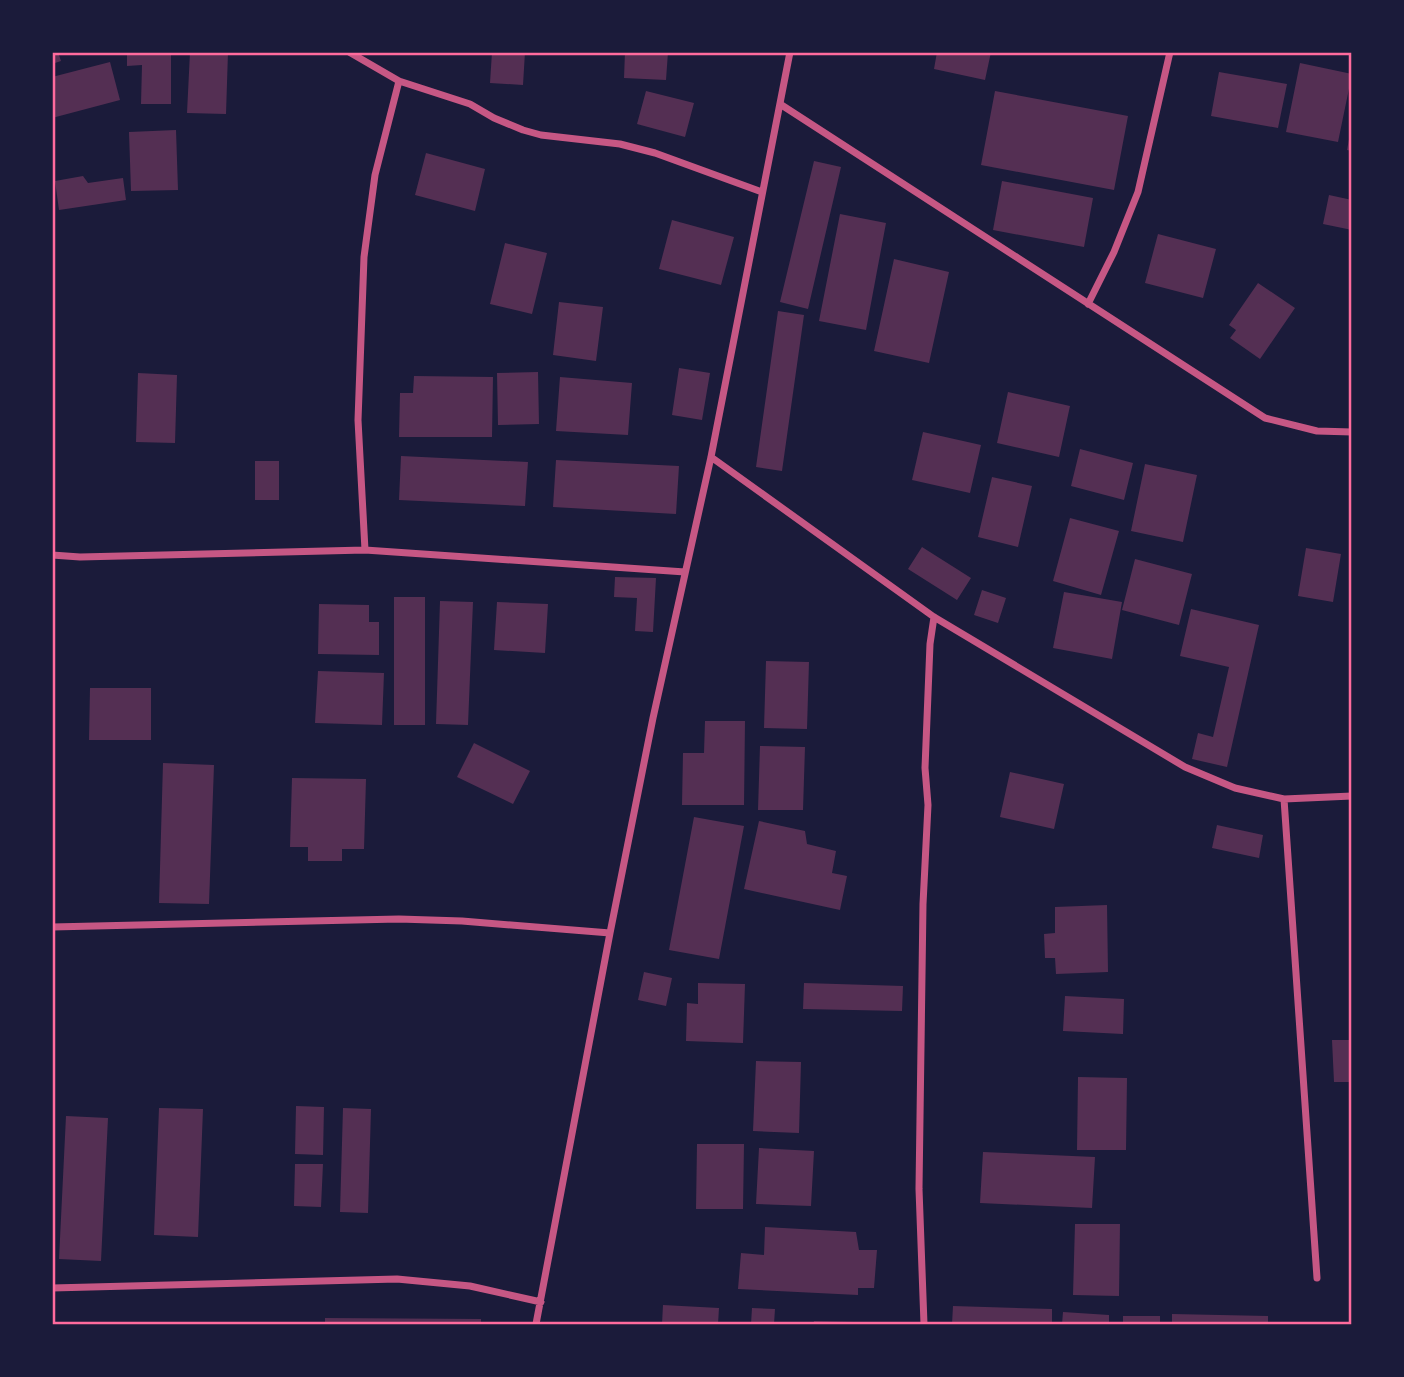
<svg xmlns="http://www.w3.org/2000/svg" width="1404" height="1377" viewBox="0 0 1404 1377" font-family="'DM Sans',sans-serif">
  <rect width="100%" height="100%" fill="#1b1b3a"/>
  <path fill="#542f53" d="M52,52H58L61,61L52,64Z
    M127,52H171V104H141L142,65L127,66Z
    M190,52H228L226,114L187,113Z
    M492,52H525L523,85L490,83Z
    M625,52H668L666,80L624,78Z
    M937,52H991L985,80L934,69Z
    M110,62L120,100L52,118V77Z
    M1300,63L1352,74L1338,142L1286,132Z
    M1219,72L1287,84L1278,128L1211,116Z
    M646,91L694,103L685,137L637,124Z
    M995,91L1128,116L1114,190L981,165Z
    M176,130L178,190L131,191L129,132Z
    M1350,134H1352V151L1347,150Z
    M426,153L485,169L475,211L415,195Z
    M814,161L841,167L808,309L780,302Z
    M83,176L88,183L123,178L126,200L59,210L55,181Z
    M1002,181L1093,198L1084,247L993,230Z
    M1329,195L1352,200V230L1323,224Z
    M840,214L886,223L866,330L819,321Z
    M672,220L734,237L721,285L659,269Z
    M1158,234L1216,249L1203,298L1145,283Z
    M505,243L547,253L532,314L490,304Z
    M894,259L949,272L929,363L874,351Z
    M1258,283L1295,308L1260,359L1230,338L1236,330L1229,325Z
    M559,302L603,307L596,361L553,355Z
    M778,311L804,315L782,471L756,467Z
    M679,368L710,373L702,420L672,415Z
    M538,372L539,424L498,425L497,373Z
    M138,373L177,375L175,443L136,442Z
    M414,376L493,377L492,437H399L400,393H413Z
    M560,377L632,383L628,435L556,431Z
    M1008,392L1070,406L1059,457L997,443Z
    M923,432L981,445L970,493L912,480Z
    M1080,449L1133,463L1124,500L1071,486Z
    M401,456L528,462L525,506L399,500Z
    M556,460L679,466L676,514L553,507Z
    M255,461H279V500H255Z
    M1145,464L1197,475L1183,542L1131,531Z
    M992,477L1032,486L1018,547L978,537Z
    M1070,518L1119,531L1101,595L1053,581Z
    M922,547L971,578L957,600L908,569Z
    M1306,548L1341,554L1333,602L1298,596Z
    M1135,559L1192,574L1179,625L1122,610Z
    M615,577L656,578L653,632L635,631L637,598L614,597Z
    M982,590L1006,598L998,623L974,615Z
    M1064,592L1122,602L1112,659L1053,648Z
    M394,597H425V725H394Z
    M440,601L473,602L468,725L436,724Z
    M497,602L548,604L545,653L494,650Z
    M319,604L369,605V622H379V655L318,654Z
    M1191,609L1259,625L1227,767L1192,759L1198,733L1213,737L1229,667L1180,656Z
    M766,661L809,662L807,729L764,728Z
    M318,671L384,673L382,725L315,723Z
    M90,688H151V740H89Z
    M705,721H745L744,805H682L683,753H704Z
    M474,743L530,771L513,804L457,777Z
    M760,746L805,747L803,810H758Z
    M163,763L214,765L209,904L159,903Z
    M1010,772L1064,784L1054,829L1000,817Z
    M292,778L366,779L364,849H342V861H308V847H290Z
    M694,817L744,826L719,959L669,950Z
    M759,821L805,831L807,844L836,851L832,873L847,876L840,910L744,889Z
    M1217,825L1263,835L1259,858L1212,848Z
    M1107,905L1108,972L1056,974L1055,958H1045L1044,934L1055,933V907Z
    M644,972L672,978L666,1006L638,1000Z
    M698,983L745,984L743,1043L686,1041L687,1003L698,1004Z
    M804,983L903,986L902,1011L803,1009Z
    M1065,996L1124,999L1123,1034L1063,1031Z
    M1332,1040H1352V1082H1334Z
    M756,1061L801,1062L799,1133L753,1131Z
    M1078,1077L1127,1078L1126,1150H1077Z
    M296,1106L324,1107L323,1155L295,1154Z
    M159,1108L203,1109L198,1237L154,1235Z
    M343,1108L371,1109L368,1213L340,1212Z
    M66,1116L108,1118L101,1261L59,1259Z
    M697,1144H744L743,1209H696Z
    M759,1148L814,1151L811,1206L756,1204Z
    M983,1152L1095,1157L1092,1208L980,1203Z
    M295,1164H323L321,1207L294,1206Z
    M1075,1224H1120L1119,1296L1073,1295Z
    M765,1227L856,1232L859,1250H877L874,1288H858V1295L738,1289L741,1253L764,1255Z
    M663,1305L719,1308L718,1324H662Z
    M953,1306L1052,1309V1324H952Z
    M752,1308L775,1309L774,1324H751Z
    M1063,1312L1109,1315V1324H1062Z
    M1172,1314L1268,1316V1324H1172Z
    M1123,1316H1160V1324H1123Z
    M325,1318L481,1319V1324H325Z
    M814,1321L854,1322V1324H813Z"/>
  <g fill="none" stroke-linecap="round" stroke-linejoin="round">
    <path stroke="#c65784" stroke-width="7" d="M349,52L399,81L470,104L494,118L523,130L541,135L620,144L655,153L762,192
      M780,104L1265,418L1317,431L1352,432
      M1088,304L1114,252L1138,192L1170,52
      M711,457L934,617L1185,767L1235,788L1284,799L1352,796
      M365,550L358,420L364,257L375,175L399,81
      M52,555L80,557L365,550L685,572
      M1284,799L1317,1278
      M52,927L399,919L462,921L610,933
      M52,1288L397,1279L470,1286L541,1302
      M536,1324L610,933L653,718L711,457L790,52
      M924,1324L919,1189L923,904L928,805L925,768L930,644L934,617"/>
  </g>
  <rect width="1404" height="1377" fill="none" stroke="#1b1b3a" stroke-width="108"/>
  <rect x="54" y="54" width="1296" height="1269" fill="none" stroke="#ff6b9d" stroke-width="2.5"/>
</svg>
